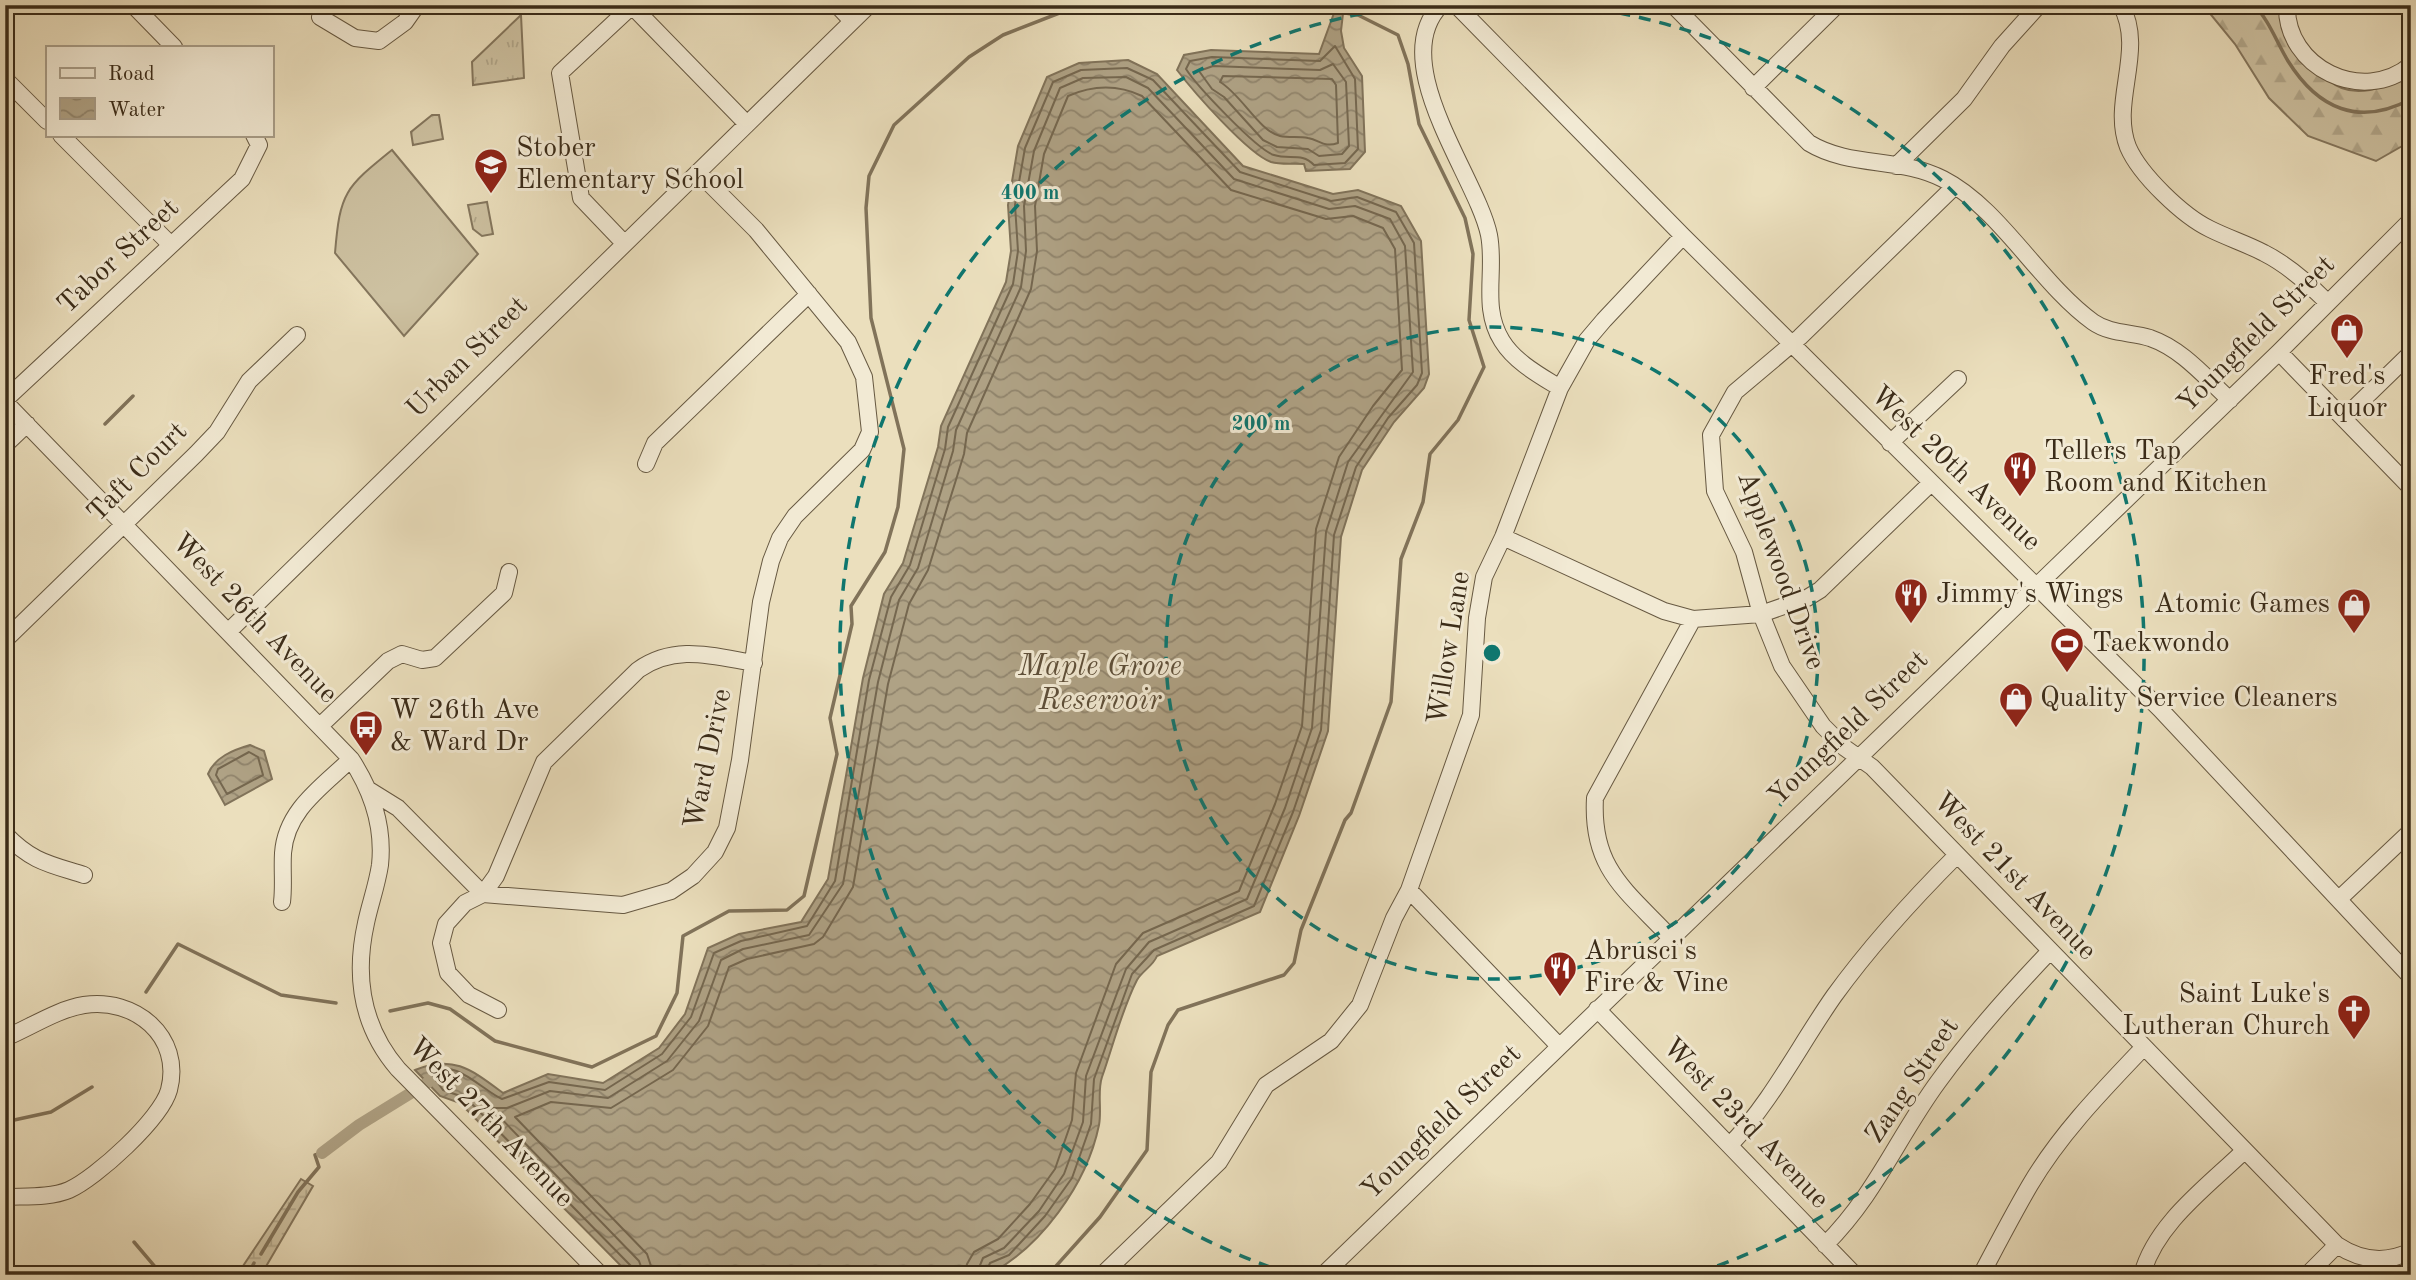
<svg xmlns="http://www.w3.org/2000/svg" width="2416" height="1280" viewBox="0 0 2416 1280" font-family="'Old Standard TT',serif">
  <defs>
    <pattern id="forest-firs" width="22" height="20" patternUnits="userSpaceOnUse" patternTransform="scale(1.75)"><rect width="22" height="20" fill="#cdc1a1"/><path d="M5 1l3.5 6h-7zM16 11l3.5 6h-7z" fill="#b1a68a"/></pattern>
    <pattern id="wetland-marsh" width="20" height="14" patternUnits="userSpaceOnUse" patternTransform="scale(1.75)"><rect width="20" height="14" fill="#cdc1a1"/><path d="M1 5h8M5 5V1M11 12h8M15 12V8" fill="none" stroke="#b1a68a"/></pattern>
    <pattern id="park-tufts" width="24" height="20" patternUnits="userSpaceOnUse" patternTransform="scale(1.75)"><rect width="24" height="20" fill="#cdc1a1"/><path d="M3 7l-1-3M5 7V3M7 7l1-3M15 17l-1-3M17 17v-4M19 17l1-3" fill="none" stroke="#b1a68a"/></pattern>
    <pattern id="water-waves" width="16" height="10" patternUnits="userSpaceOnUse" patternTransform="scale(1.75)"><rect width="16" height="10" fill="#afa285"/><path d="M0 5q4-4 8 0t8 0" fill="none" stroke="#90846c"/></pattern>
  </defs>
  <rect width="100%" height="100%" fill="#ebdfbd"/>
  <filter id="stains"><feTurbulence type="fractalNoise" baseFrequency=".00286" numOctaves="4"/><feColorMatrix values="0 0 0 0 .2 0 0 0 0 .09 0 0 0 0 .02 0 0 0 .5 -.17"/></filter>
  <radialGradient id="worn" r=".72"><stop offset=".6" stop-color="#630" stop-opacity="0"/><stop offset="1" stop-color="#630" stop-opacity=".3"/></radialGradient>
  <path fill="url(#forest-firs)" stroke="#84765d" stroke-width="2" d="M2203,5H2281C2293,24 2314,66 2329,80C2351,101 2389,88 2411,73V141L2376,161L2308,136L2269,98L2235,44Z"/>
  <path fill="url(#wetland-marsh)" stroke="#84765d" stroke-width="2" d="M301,1179L313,1186L261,1275H237Z"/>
  <path fill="url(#park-tufts)" stroke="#84765d" stroke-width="2" d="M521,15L524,78L473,85L472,62Z
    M432,115H439L443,139L413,145L411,132Z
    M487,202L493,234L482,236L473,229L468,205Z"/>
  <path fill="#cdc1a1" stroke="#84765d" stroke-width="2" d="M392,150L478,254L404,336L335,253C340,192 345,188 392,150Z"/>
  <path fill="url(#water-waves)" stroke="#81735a" stroke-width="2" d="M1337,5H1344L1341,31L1344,48L1362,76L1365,152L1350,169L1306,171L1304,164C1294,163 1281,165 1271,162C1248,154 1193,91 1177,70L1184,55L1211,50L1319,54Z
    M1128,60L1157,74L1243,166L1333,194L1358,190L1401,206L1421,241L1429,374L1424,388L1394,422L1362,470L1341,537L1328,731L1299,816L1260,912L1157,956C1153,966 1142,971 1137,980C1122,1009 1113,1046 1102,1077C1097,1092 1102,1109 1099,1125C1087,1184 1040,1249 987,1275H630L460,1103L440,1096L415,1070C453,1054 472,1070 503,1093L548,1074L603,1083L659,1048L685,1014L708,948L739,934L801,922L828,879L863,678L884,594L903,563L938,447L941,426L1006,282L1011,251L1008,205L1018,146L1047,77L1079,63Z
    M250,745L264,751L272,779L225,805L208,774C215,757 233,750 250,745Z"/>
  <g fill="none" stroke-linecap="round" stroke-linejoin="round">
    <path stroke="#75674f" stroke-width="2" d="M1335,46L1355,79L1358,149L1345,163L1314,165C1302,152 1289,160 1274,155C1257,150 1196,85 1186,69L1190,61L1212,57L1320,61Z
      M1333,64L1346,82L1349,146L1342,154L1319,156L1308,149L1277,147L1263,140L1224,97L1212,89L1199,71L1213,66L1320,70Z
      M1223,76L1332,79L1336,85L1338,143C1324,148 1320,140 1308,138C1299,136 1289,138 1280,136C1259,131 1241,94 1220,82Z
      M249,752L258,757L263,775L227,794L216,775L218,769Z
      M635,1275L632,1267L466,1098L443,1090L430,1072C454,1057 482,1090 502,1099L549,1082L605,1090L662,1054L691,1017L714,953L741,941L807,926L835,881L869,680L891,597L910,565L945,449L948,427L1013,284L1018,251L1015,205L1025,148L1053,82L1081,70L1127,68L1153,80L1240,172L1331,201L1357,197L1396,212L1414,243L1422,373L1417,385L1388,418L1356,467L1334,535L1321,730L1293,812L1254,906L1154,950L1132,974L1094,1079L1091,1124L1072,1178L1045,1216L1009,1255L990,1263L985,1275
      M644,1275L639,1261L491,1108H507L550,1091L608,1098L667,1061L699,1021L721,960L743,949L809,935L843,884L878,682L899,600L918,568L953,451L956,430L1021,287L1026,251L1024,206L1034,151L1060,88L1083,78L1126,77L1148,88L1234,179L1329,209L1355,206L1390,219L1405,246L1413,372L1348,462L1326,532L1312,728L1285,808L1247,899L1149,942L1126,969L1086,1076L1083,1122L1064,1174L1039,1211L1004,1248L983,1258L976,1275
      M654,1275L647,1254L515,1117L551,1102L611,1108L673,1070L708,1026L729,967L747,959L814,944L823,937L853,887L888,684L909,604L928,570L964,454L967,433L1031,289L1037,251L1035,206L1044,154L1068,96C1093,85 1117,84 1142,96L1231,190L1326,219L1353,216L1383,228L1395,249L1402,370L1373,406L1339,457L1316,529L1302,726L1275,804L1239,891L1143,933L1116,964L1076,1073L1072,1120L1055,1169L1030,1204L998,1239L974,1252L967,1264L965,1275"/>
    <path stroke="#81735a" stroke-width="3.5" d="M2254,5C2269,20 2277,43 2288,61C2318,109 2359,127 2411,99
      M105,424L133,396
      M146,992L178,944L281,995L336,1003
      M390,1011L428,1003L450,1009L495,1041L592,1067L656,1036L677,993L683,936L729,911L787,910L804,896L837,754L830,718L852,624L851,606L885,552L898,507L904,449L871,318L866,208L869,176L894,125L969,57L1003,35L1080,5
      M5,1122L51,1112L92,1087
      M134,1242L162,1275
      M261,1254L298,1192L319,1167L315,1155L322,1153
      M248,1275L254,1263
      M1048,1275L1100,1217L1147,1150L1151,1072L1168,1025L1178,1010L1284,975L1294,963L1301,930L1345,820L1351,813L1391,702L1401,559L1423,502L1430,454L1458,420L1484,367L1469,320L1473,254L1465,218L1419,124L1408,64L1398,35L1358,15L1294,5"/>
    <path stroke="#afa285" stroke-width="12" d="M322,1153L359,1125L427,1083"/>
    <g stroke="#675942" stroke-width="18">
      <path id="minor" d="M133,5L174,47
        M631,5L746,123
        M837,5L852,21
        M1441,5C1385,62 1477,177 1489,235C1496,271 1481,308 1502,341C1515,362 1539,375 1560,388
        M1456,5L1683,236L2160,709L2411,977
        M1673,5L1809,143C1850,168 1901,157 1943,179C2000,208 2040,284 2093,322C2110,334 2131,332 2150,338C2182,349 2205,377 2230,400
        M2121,5C2146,51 2110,101 2128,147C2140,175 2183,216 2210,229C2228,238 2247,244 2264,253C2288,265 2308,283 2327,302
        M2287,5C2285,68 2363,105 2411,65
        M320,17L355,38L379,41L405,22L417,5
        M5,79L47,121
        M1753,88L1837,5
        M61,135L170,244
        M1896,166L1964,99L2002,46L2039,5
        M1955,186L1800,337L1735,392L1711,435L1715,491L1744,552L1761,614L1782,666L1823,726L1845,748L1872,767L2337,1245C2361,1261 2385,1264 2411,1251
        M623,242L581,198L560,73L632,6
        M2279,352L2411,488
        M5,400L242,179L259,145L254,135
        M5,402L351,759C372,791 384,827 380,865C377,885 370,904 366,923C354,977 362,1027 398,1069L601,1275
        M2344,418L2411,353
        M1890,443L1958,379
        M5,445L27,424
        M646,464L655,443L809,294
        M1503,537L1664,611L1693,619L1761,614L1807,598L1820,590L1931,483
        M229,631L869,5
        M5,640L196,454L217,432L249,381L297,335
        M321,725L388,661L402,654L422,660L435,658L504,593L509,572
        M369,790L398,808L483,894L623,905L671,891L693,876L715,852L727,828L740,760L761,602L771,561L780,538L795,516L862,450L870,432L864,377L848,342L756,230L699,173
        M5,834C32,862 49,864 84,875
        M1409,890L1559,1046
        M2339,899L2411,831
        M282,902C284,886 282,870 283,853C286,810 322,787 351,759
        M1671,938C1626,890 1591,869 1595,798L1693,619
        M1597,1009L1855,1275
        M498,1010L469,995L448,973L441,943L446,924L465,903L483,894L496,876L544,762L638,670C675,644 712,656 754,663
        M5,1038C29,1028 58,1009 84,1005C134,997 183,1036 169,1090C161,1119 96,1178 69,1190C50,1198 25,1196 5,1197
        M1730,1145C1772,1101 1799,1046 1834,996C1871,945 1913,899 1957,855
        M1825,1245C1876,1194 1897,1138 1938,1082C1972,1035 2010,993 2050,951
        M1102,1275L1219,1162L1266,1085L1331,1041L1360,1005L1394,918L1409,890L1471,715L1477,618L1484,577L1503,537L1560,388L1587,340L1604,320L1683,236
        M1323,1275L2279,352L2411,220
        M1981,1275C1997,1245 2013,1214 2030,1185C2060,1134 2103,1090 2143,1048
        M2142,1275C2155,1224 2208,1186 2244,1151
        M2307,1275L2337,1245"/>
    </g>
    <use href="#minor" stroke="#f2ead4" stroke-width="16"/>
  </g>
  <g fill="none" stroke="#0f766e" stroke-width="3.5" stroke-dasharray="12 9">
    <circle cx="1492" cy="653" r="326"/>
    <path d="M1290 1274A653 653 0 0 1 1407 6M1577 6A653 653 0 0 1 1694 1274"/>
  </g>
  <defs>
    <g id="school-pin" transform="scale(1.75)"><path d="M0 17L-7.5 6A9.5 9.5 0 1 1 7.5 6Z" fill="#8f2418" stroke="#f2ead4"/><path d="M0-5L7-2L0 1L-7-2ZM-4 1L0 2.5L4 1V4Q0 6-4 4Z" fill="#fff"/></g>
    <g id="shop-pin" transform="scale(1.75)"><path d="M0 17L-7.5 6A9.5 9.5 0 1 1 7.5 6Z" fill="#8f2418" stroke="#f2ead4"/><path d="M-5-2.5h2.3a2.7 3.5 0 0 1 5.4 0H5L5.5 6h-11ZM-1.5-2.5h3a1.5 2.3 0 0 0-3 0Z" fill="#fff"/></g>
    <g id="restaurant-pin" transform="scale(1.75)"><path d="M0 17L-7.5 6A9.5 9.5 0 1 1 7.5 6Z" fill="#8f2418" stroke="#f2ead4"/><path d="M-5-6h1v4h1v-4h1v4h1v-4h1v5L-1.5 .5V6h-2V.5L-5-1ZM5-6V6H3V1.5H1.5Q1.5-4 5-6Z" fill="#fff"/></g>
    <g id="stadium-pin" transform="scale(1.75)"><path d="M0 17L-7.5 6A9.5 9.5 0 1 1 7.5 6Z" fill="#8f2418" stroke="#f2ead4"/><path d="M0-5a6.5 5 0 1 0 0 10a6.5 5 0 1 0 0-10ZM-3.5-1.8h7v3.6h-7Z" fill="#fff"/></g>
    <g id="bus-pin" transform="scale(1.75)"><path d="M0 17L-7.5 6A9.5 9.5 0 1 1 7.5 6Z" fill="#8f2418" stroke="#f2ead4"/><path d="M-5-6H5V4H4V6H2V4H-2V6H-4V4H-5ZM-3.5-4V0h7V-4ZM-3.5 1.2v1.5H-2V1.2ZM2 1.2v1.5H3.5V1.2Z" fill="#fff"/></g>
    <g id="church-pin" transform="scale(1.75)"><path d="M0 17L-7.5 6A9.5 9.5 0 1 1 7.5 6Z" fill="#8f2418" stroke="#f2ead4"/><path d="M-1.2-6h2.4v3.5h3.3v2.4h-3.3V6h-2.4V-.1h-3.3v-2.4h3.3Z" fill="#fff"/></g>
  </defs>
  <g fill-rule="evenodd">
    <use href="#school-pin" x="491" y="165"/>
    <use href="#shop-pin" x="2347" y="330"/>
    <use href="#restaurant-pin" x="2020" y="468"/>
    <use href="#restaurant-pin" x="1911" y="595"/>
    <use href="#shop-pin" x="2354" y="605"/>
    <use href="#stadium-pin" x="2067" y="644"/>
    <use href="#shop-pin" x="2016" y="699"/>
    <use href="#bus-pin" x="366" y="727"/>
    <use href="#restaurant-pin" x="1560" y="968"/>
    <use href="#church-pin" x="2354" y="1011"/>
  </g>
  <g text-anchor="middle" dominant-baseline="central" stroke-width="6" stroke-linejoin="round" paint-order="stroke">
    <g font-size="28" fill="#3b2c19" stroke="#f2ead4" text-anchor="start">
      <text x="516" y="149">Stober<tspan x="516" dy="32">Elementary School</tspan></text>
      <text x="2347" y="377" text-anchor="middle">Fred's<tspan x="2347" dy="32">Liquor</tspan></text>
      <text x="2044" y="452">Tellers Tap<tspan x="2044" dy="32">Room and Kitchen</tspan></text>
      <text x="1936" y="595">Jimmy's Wings</text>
      <text x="2330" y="605" text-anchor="end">Atomic Games</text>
      <text x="2092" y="644">Taekwondo</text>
      <text x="2040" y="699">Quality Service Cleaners</text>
      <text x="390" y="711">W 26th Ave<tspan x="390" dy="32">&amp; Ward Dr</tspan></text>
      <text x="1584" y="952">Abrusci's<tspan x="1584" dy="32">Fire &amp; Vine</tspan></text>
      <text x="2330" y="995" text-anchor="end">Saint Luke's<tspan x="2330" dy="32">Lutheran Church</tspan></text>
    </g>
    <g font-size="28" fill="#3b2c19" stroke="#f2ead4">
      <text transform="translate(119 257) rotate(-43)">Tabor Street</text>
      <text transform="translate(2257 335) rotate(-45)">Youngfield Street</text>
      <text transform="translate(468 358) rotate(-45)">Urban Street</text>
      <text transform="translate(1955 469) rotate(44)">West 20th Avenue</text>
      <text transform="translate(138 473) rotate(-45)">Taft Court</text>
      <text transform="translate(1780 571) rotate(70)">Applewood Drive</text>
      <text transform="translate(254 619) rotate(46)">West 26th Avenue</text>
      <text transform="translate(1450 648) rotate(-81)">Willow Lane</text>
      <text transform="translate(1849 729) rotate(-44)">Youngfield Street</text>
      <text transform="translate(709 759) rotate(-78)">Ward Drive</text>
      <text transform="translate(2014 877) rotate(46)">West 21st Avenue</text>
      <text transform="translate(1913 1081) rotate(-56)">Zang Street</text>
      <text transform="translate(490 1123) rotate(46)">West 27th Avenue</text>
      <text transform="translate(1442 1123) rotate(-44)">Youngfield Street</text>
      <text transform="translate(1745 1124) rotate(46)">West 23rd Avenue</text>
    </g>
    <g font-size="30" font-style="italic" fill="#5e4f39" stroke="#f2ead4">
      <text x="1100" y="667">Maple Grove<tspan x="1100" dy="34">Reservoir</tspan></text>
    </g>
  </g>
  <circle cx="1492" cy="653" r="10" fill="#0f766e" stroke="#f2ead4" stroke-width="3.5"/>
  <g font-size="21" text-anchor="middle" font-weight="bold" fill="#0f766e" stroke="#f2ead4" stroke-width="6" stroke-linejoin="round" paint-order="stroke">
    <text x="1030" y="199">400 m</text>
    <text x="1261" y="430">200 m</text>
  </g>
  <rect width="2416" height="1280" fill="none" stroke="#ebdfbd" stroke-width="28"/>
  <rect x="7" y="7" width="2402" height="1266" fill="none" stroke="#3b2c19" stroke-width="3.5"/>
  <rect x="14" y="14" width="2388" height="1252" fill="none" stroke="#3b2c19" stroke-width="2"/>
  <rect x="46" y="46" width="228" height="91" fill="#f2ead4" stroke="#a99e89" stroke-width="2"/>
  <rect x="60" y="68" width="35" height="10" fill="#f2ead4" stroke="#a99e89" stroke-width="2"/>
  <text x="108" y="80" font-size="21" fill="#3b2c19">Road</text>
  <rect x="60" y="98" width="35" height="21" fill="url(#water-waves)" stroke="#a99e89" stroke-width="2"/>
  <text x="108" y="116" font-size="21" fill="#3b2c19">Water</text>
  <rect width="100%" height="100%" filter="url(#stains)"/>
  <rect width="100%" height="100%" fill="url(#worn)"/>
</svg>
